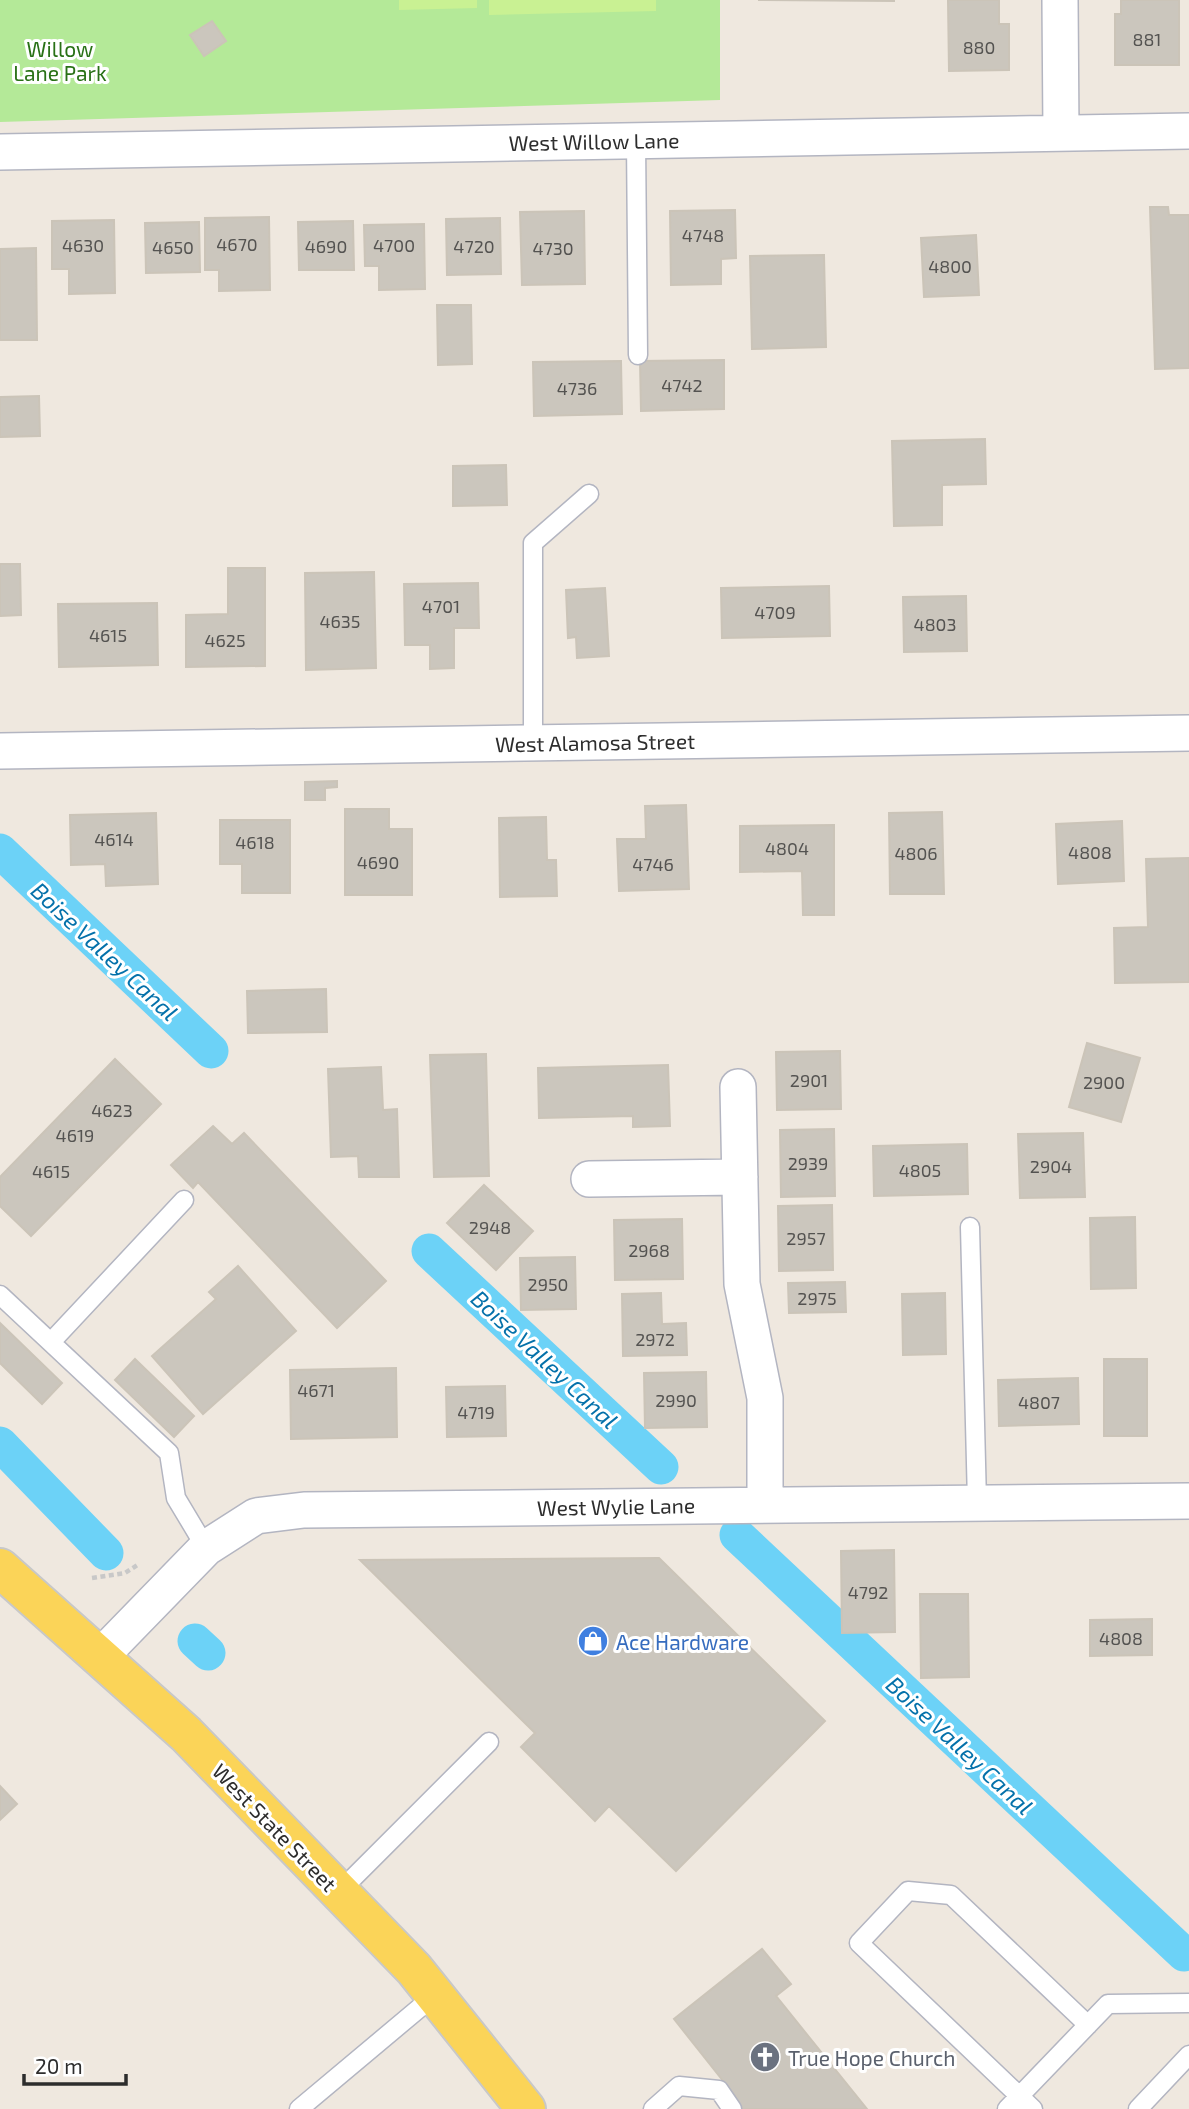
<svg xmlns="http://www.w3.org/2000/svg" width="1189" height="2109" viewBox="0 0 1189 2109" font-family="'Exo 2',sans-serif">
  <rect width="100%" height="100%" fill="#efe8df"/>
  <path fill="#b4e998" d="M0,0H720V100L0,122Z"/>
  <path fill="#c9f193" d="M399,0H477V8L399,10Z
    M489,0H656V11L489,15Z"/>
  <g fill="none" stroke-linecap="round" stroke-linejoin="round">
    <path stroke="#6cd2f7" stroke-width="35" d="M0,851L211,1051
      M429,1251L661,1467
      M0,1444L106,1553
      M737,1535L1184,1954
      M195,1641L208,1653"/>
  </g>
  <path fill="#cbc6bd" stroke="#cbc4b8" stroke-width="2" d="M758,0H894V1Z
    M948,0H999V24H1009V70L949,71Z
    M1121,0H1179V65H1115V14H1121Z
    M212,21L226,41L204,56L190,35Z
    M1150,207H1168L1169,215H1189V368L1155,369Z
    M735,210L736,258L721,259V284L671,285L670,211Z
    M584,211L585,284L522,285L520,212Z
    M269,217L270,290L219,291V270H205V218Z
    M500,218L501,274L447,275L446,219Z
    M114,220L115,293L69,294V269H52V221Z
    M353,221L354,270H299L298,222Z
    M199,222L200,272L146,273L145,223Z
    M424,224L425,289L379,290V266H365L364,225Z
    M976,235L979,295L924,297L921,238Z
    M36,248L37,340H0V249Z
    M824,255L826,347L752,349L750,256Z
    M437,305H471L472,364L438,365Z
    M724,360V409L641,411L640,361Z
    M621,361L622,414L534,416L533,362Z
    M39,396L40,436L0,437V397Z
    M985,439L986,484L942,485V525L894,526L892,441Z
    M506,465L507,505L453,506V466Z
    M0,564H20L21,615L0,616Z
    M228,568H265V666L186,667V615L228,614Z
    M374,572L376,668L306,670L305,573Z
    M478,583L479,628H454V668L430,669V645H405L404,584Z
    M829,586L830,636L722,638L721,588Z
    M605,588L609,656L577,658L576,637L568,638L566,590Z
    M966,596L967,651L904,652L903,597Z
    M157,603L158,665L59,667L58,604Z
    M337,781V787L325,788V800H305V782Z
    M686,805L689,889L619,891L617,839H646L645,806Z
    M345,809H389V829H412V895H345Z
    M942,812L944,894H890L889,813Z
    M156,813L158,884L106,886L105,864L71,865L70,815Z
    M546,817L547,860H556L557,896L500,897L499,818Z
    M220,820H290V893H242V864H220Z
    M1122,821L1124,881L1058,884L1056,824Z
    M834,825V915H803L802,871L740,872V826Z
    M1189,858V982L1115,983L1114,928L1148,927L1146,859Z
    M326,989L327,1032L248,1033L247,991Z
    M1087,1043L1140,1058L1121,1122L1069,1107Z
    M840,1051L841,1109L777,1110L776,1052Z
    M486,1054L489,1176L434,1177L430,1055Z
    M115,1059L161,1104L31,1236L0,1206V1177Z
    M668,1065L670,1126L633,1127V1116L539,1118L538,1068Z
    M381,1067L383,1110L397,1109L399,1177H359L358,1156L331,1157L328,1069Z
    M213,1126L232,1144L244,1133L386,1281L337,1328L198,1182L193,1188L171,1165Z
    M834,1129L835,1196L781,1197L780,1130Z
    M1083,1133L1085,1197L1020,1198L1018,1134Z
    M967,1144L968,1194L874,1196L873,1146Z
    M484,1185L533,1231L496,1270L447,1223Z
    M832,1205L833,1270L779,1271L778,1206Z
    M1135,1217L1136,1288L1091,1289L1090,1218Z
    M682,1219L683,1279L615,1280L614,1220Z
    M575,1257L576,1309L521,1310L520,1258Z
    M238,1266L296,1331L203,1414L152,1356L216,1299L209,1292Z
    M845,1282L846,1312L789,1313L788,1283Z
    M661,1293L662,1324L686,1323L687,1355L623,1356L622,1294Z
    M945,1293L946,1354L903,1355L902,1294Z
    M0,1323L62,1383L42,1404L0,1363Z
    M135,1359L194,1416L174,1437L115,1380Z
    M1104,1359H1147V1436H1104Z
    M396,1368L397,1437L291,1439L290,1370Z
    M706,1372L707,1427L645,1428L644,1373Z
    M1078,1378L1079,1424L999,1426L998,1380Z
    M505,1386L506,1436L447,1437L446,1387Z
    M894,1550L895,1632L842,1633L841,1551Z
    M659,1558L825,1721L676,1871L609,1806L595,1821L521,1747L535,1733L360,1560Z
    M920,1594H968L969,1677L921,1678Z
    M1152,1619V1655L1090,1656V1620Z
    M0,1786L17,1804L0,1820Z
    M762,1949L791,1984L776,1996L867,2109H740L731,2099L735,2096L674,2019Z"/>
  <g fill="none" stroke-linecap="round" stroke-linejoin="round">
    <g stroke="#b3b5c1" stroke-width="21">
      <path id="service" d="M636,141L638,355
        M533,743V543L589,494
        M970,1227L977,1502
        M0,1295L169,1453L176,1498L206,1548
        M51,1342L184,1200
        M339,1892L489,1742
        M299,2109L435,1995
        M653,2109L679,2086L719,2090L732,2109
        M1007,2109L1108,2004L1189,2003
        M1033,2109L859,1943L908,1891L951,1895L1088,2025
        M1138,2109L1189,2055"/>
    </g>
    <g stroke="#b3b5c1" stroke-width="38">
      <path id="minor" d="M1060,0L1061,133
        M0,152L1189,131
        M0,751L1189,733
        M738,1087L742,1284L765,1398V1504
        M589,1179L740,1177
        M100,1657L206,1548L256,1516L304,1510L1189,1501"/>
    </g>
    <g stroke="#c8c8c8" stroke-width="42">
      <path id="primary" d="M0,1568L186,1734L414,1969L526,2109"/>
    </g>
    <path stroke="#c8c8c8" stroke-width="4.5" stroke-dasharray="5 3.5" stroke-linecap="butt" d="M92,1578L125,1573L139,1564"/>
    <use href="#service" stroke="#fff" stroke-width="18"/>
    <use href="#minor" stroke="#fff" stroke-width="35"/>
    <use href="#primary" stroke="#fbd458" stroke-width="38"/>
  </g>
  <defs>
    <g id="shop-disc" transform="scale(1.575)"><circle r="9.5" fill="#3f7fe0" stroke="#fff"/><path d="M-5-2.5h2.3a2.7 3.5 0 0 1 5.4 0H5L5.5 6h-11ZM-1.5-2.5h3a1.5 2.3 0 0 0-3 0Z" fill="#fff"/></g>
    <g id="church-disc" transform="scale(1.575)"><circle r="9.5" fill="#6b7280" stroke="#fff"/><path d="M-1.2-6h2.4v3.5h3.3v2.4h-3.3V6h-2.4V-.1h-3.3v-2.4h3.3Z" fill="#fff"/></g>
  </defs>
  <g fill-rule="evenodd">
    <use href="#shop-disc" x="593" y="1641"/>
    <use href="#church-disc" x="765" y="2057"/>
  </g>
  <g text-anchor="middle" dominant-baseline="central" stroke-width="6" stroke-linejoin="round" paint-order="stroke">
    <g font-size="18" fill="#545351">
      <text x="1147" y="39">881</text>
      <text x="979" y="47">880</text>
      <text x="703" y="235">4748</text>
      <text x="237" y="244">4670</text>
      <text x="83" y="245">4630</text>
      <text x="394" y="245">4700</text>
      <text x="326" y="246">4690</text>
      <text x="474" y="246">4720</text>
      <text x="173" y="247">4650</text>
      <text x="553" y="248">4730</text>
      <text x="950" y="266">4800</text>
      <text x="682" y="385">4742</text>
      <text x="577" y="388">4736</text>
      <text x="441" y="606">4701</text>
      <text x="775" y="612">4709</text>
      <text x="340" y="621">4635</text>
      <text x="935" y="624">4803</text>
      <text x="108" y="635">4615</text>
      <text x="225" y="640">4625</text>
      <text x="114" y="839">4614</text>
      <text x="255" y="842">4618</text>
      <text x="787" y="848">4804</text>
      <text x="1090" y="852">4808</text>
      <text x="916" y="853">4806</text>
      <text x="378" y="862">4690</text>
      <text x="653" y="864">4746</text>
      <text x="809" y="1080">2901</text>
      <text x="1104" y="1082">2900</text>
      <text x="112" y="1110">4623</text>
      <text x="75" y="1135">4619</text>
      <text x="808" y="1163">2939</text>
      <text x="1051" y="1166">2904</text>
      <text x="920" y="1170">4805</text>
      <text x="51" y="1171">4615</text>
      <text x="490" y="1227">2948</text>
      <text x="806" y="1238">2957</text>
      <text x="649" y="1250">2968</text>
      <text x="548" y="1284">2950</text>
      <text x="817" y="1298">2975</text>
      <text x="655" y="1339">2972</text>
      <text x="316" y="1390">4671</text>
      <text x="676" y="1400">2990</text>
      <text x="1039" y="1402">4807</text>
      <text x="476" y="1412">4719</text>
      <text x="868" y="1592">4792</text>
      <text x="1121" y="1638">4808</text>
    </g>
    <g font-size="21" fill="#297116" stroke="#fff">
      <text x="60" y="48">Willow<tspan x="60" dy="24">Lane Park</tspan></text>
    </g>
    <g font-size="21" fill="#2d2d2d" stroke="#fff">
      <text transform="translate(594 141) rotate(-1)">West Willow Lane</text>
      <text transform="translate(595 742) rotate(-1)">West Alamosa Street</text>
      <text transform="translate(616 1506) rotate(-1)">West Wylie Lane</text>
      <text transform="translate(275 1827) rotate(46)">West State Street</text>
    </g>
    <g font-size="21" fill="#366cbe" stroke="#fff" text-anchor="start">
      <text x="616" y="1641">Ace Hardware</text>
    </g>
    <g font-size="21" fill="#5b616d" stroke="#fff" text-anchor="start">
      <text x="788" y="2057">True Hope Church</text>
    </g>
    <g font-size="23" font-style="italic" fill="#0471aa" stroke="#fff">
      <text transform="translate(105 951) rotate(43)">Boise Valley Canal</text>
      <text transform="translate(545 1359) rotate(43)">Boise Valley Canal</text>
      <text transform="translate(960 1745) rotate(43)">Boise Valley Canal</text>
    </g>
  </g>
  <path d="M24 2074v10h102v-10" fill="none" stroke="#2d2d2d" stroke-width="3.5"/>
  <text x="35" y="2074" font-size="21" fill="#2d2d2d" stroke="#ffffff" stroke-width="5" paint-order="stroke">20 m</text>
</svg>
